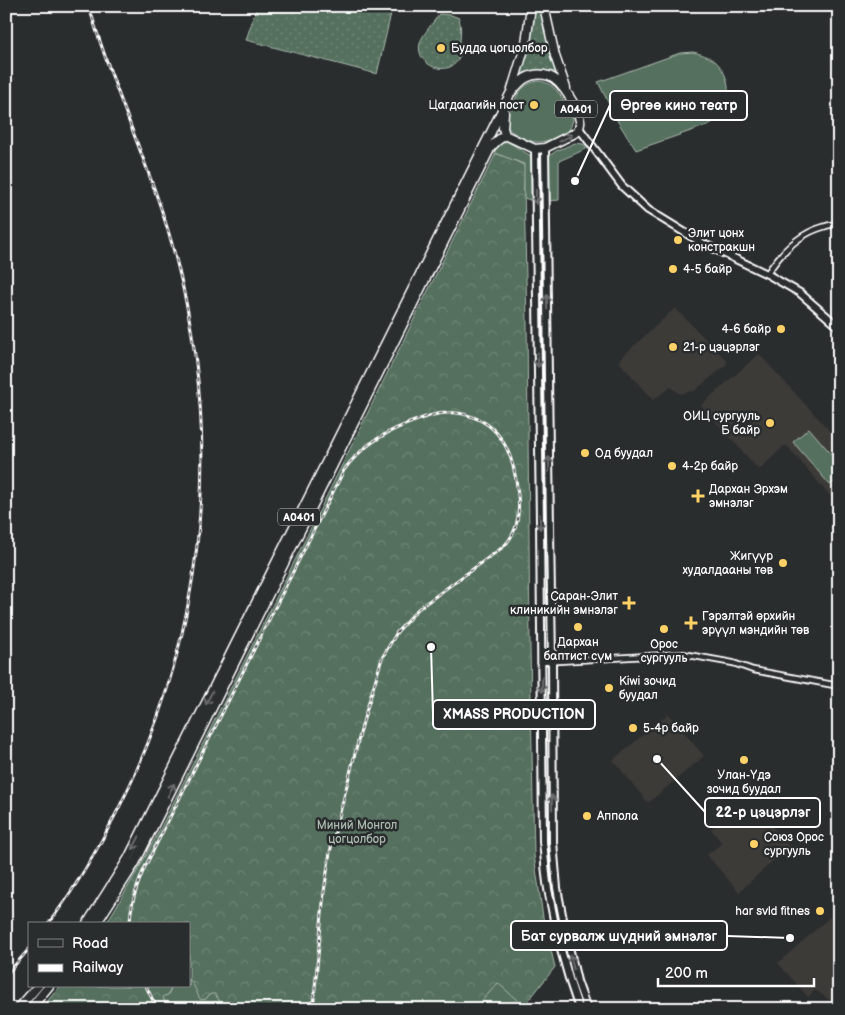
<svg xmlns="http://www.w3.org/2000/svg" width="845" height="1015" viewBox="0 0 845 1015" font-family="'Balsamiq Sans',sans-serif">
  <defs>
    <pattern id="grass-dots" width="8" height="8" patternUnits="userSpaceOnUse" patternTransform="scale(1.25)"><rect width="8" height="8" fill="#55705e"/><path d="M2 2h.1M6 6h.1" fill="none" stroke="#6e8576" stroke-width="1.8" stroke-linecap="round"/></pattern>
    <pattern id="forest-crowns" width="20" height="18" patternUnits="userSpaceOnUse" patternTransform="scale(1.25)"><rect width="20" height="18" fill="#55705e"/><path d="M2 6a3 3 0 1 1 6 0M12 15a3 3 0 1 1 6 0" fill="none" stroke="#6e8576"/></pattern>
  </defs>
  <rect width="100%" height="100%" fill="#2a2d2e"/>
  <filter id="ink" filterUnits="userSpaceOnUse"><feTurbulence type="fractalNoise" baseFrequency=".02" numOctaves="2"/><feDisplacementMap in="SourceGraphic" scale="10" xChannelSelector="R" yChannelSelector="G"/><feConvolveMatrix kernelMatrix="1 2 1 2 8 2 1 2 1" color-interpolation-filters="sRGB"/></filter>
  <g filter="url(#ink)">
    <path fill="#3d3a38" d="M675,308L727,361L726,365L693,392L692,391L680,394L671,387L653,400L620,363V359Z
      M759,354L839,441V506L787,446H784L759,470L701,405Z
      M668,714L704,756L648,803L613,760Z
      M749,798L789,846L739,892L707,855L722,843L711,829Z
      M839,909V994L831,1001L815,990L808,997L778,963Z"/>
    <path fill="url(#grass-dots)" stroke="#aab8ae" d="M257,6H389L392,9L377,74L246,40Z
      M534,6H541L546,36L554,66L555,71L551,73C542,70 534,69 525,73L521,71Z
      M439,14L451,15L459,18C461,26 461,33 460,41C460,46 461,52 460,56C451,80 414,66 420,43C422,35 434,22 439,14Z"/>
    <path fill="url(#forest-crowns)" stroke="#aab8ae" d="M497,151L525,166L524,187L527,323L530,648L534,855L543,917L555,967L522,1009H41L60,986H189V924H106L142,863L162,825L297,556Z"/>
    <path fill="#55705e" stroke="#aab8ae" d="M693,52C701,54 708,56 715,61C731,75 733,102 718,118C715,121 711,123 708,125L636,150L618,122L598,82L680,53Z
      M538,81C557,82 566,104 573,119C572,123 571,127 569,130C562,136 545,143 536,142C527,141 505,132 506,121C507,114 512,106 515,100C520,89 526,83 538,81Z
      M505,140L531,156L533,161V201L524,198V164L492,152L500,141Z
      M575,143L583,144L588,148L559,161V200L549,201L548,157L556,151Z
      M809,428L839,463V478L830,485L793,442Z
      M189,979C196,986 195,992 201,1000L206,999L208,996L211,994H215L221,1003L219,1009H169L163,998L164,996L168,995L172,986H189Z
      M498,983L518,1001L511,1009H483L478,1005Z"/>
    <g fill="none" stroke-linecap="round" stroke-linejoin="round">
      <g stroke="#fff" stroke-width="8">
        <path id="street" d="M767,274C781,252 798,234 823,227C829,225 833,224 839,224
          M541,662L683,654L733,663L753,670L839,686"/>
      </g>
      <g stroke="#fff" stroke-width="10">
        <path id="secondary" d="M579,128L622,186L648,210L702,243L767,274L800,293L839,327
          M545,148L550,529L552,662L553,842L557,888L565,930L577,981L587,1009
          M535,149L540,522L543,842C545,858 545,873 548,889C555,929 565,970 579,1009"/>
      </g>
      <g stroke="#fff" stroke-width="11">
        <path id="highway" d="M544,6L555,56L566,88
          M512,89L526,43L531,6
          M504,112L503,128L505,135
          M87,924L128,859L510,94C515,88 519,82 526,78C533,74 542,74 549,76C562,81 578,108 580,121C581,125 579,128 577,132L545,148L535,149L505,135
          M96,924L135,863L491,147L497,141L505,135
          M18,1009L38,986
          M30,1009L49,986"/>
      </g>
      <use href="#street" stroke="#2a2d2e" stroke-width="4.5"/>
      <use href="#secondary" stroke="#2a2d2e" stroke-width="6"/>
      <use href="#highway" stroke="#2a2d2e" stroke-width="8"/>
      <g stroke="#fff" stroke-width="3">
        <path id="rail" d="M48,924C72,893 92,859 110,825C203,651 226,450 176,259C154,173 113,92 89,6
          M130,924C130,904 137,885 145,867L344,470C360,448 381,434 407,424C420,419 434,413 447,413C456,412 465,414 473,417C506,429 515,463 518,495C520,514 518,533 503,547L418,609L397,632L382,658L363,722L330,852L324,892L313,1009
          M6,975L29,949
          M146,986L157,1009"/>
      </g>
      <use href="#rail" stroke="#2a2d2e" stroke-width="1" stroke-dasharray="4" stroke-linecap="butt"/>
    </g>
    <defs><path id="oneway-shaft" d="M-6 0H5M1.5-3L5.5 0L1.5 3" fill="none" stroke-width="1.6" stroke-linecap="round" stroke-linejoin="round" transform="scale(1.25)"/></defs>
    <g stroke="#6a6c6d">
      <use href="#oneway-shaft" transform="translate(566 138) rotate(-28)"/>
      <use href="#oneway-shaft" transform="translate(536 197) rotate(89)"/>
      <use href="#oneway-shaft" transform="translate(547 302) rotate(-91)"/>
      <use href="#oneway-shaft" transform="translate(538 360) rotate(89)"/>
      <use href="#oneway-shaft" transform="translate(549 464) rotate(-91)"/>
      <use href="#oneway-shaft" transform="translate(540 522) rotate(89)"/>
      <use href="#oneway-shaft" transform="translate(542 685) rotate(90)"/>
      <use href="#oneway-shaft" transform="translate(209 698) rotate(117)"/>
      <use href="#oneway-shaft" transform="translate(171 790) rotate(-64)"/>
      <use href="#oneway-shaft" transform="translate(552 802) rotate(-91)"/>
      <use href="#oneway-shaft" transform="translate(136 843) rotate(117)"/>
      <use href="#oneway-shaft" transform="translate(572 962) rotate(-103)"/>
    </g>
  </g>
  <g fill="#ffd166" stroke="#2a2d2e" stroke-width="2">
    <circle cx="441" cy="48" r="5"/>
    <circle cx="534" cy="105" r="5"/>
    <circle cx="678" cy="240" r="5"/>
    <circle cx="673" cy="269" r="5"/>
    <circle cx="781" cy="329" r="5"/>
    <circle cx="673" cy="347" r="5"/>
    <circle cx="770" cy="423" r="5"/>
    <circle cx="585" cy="453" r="5"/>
    <circle cx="672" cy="466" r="5"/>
    <path d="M695.5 488.5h5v5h5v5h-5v5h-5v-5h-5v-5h5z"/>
    <circle cx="783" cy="563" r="5"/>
    <path d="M626.5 595.5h5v5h5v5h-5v5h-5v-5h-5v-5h5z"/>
    <path d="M688.5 615.5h5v5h5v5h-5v5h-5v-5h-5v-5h5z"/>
    <circle cx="578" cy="627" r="5"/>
    <circle cx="664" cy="629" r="5"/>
    <circle cx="609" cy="688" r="5"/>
    <circle cx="633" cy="728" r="5"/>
    <circle cx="744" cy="760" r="5"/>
    <circle cx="587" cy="816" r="5"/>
    <circle cx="754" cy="844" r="5"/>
    <circle cx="820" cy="911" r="5"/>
  </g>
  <g text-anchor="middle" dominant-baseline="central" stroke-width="5" stroke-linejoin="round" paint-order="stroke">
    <g fill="#2a2d2e" stroke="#bfc0c0" stroke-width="1">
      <rect x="555" y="100.5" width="42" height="17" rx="4"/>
      <rect x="278" y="508.5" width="42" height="17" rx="4"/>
    </g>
    <g font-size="11" font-weight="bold" fill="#fff">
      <text x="576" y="109">A0401</text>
      <text x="299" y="517">A0401</text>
    </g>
    <g font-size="12" fill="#fff" stroke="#2a2d2e" text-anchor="start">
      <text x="451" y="48">Будда цогцолбор</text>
      <text x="524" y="105" text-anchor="end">Цагдаагийн пост</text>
      <text x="688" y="233">Элит цонх<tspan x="688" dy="14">констракшн</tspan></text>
      <text x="683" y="269">4-5 байр</text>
      <text x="771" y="329" text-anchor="end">4-6 байр</text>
      <text x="683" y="347">21-р цэцэрлэг</text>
      <text x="760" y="416" text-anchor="end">ОИЦ сургууль<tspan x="760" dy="14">Б байр</tspan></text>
      <text x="595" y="453">Од буудал</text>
      <text x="682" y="466">4-2р байр</text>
      <text x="709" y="489">Дархан Эрхэм<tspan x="709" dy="14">эмнэлэг</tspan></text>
      <text x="773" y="556" text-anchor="end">Жигүүр<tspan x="773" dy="14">худалдааны төв</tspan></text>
      <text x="618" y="596" text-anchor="end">Саран-Элит<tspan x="618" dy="14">клиникийн эмнэлэг</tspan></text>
      <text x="702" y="616">Гэрэлтэй өрхийн<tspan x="702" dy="14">эрүүл мэндийн төв</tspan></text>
      <text x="578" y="642" text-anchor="middle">Дархан<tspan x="578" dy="14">баптист сүм</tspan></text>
      <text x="664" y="644" text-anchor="middle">Орос<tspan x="664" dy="14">сургууль</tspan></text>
      <text x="619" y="681">Kiwi зочид<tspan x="619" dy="14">буудал</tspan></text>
      <text x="643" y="728">5-4р байр</text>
      <text x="744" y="775" text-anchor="middle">Улан-Үдэ<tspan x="744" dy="14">зочид буудал</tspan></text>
      <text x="597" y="816">Аппола</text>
      <text x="764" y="837">Союз Орос<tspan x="764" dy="14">сургууль</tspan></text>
      <text x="810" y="911" text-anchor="end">har svld fitnes</text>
    </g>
    <g font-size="12" fill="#aab8ae" stroke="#2a2d2e">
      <text x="357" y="825">Миний Монгол<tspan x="357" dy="14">цогцолбор</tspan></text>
    </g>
  </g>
  <path fill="none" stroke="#fff" stroke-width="2" d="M575 181L610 105M431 647L433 714M657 759L705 812M790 938L727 936"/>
  <g fill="#fff" stroke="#2a2d2e" stroke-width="2">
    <circle cx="575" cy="181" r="5"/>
    <circle cx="431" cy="647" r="5"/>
    <circle cx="657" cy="759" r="5"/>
    <circle cx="790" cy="938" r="5"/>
  </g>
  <g fill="#2a2d2e" stroke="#fff" stroke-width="2">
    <rect x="610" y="91" width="137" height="29" rx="5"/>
    <rect x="433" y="700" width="162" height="29" rx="5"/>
    <rect x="705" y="798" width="115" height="29" rx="5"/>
    <rect x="511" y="921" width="216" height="29" rx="5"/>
  </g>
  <g font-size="14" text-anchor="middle" font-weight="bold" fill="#fff">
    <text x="679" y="110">Өргөө кино театр</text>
    <text x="514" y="719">XMASS PRODUCTION</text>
    <text x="763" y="817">22-р цэцэрлэг</text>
    <text x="619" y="941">Бат сурвалж шүдний эмнэлэг</text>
  </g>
  <rect width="845" height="1015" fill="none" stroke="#2a2d2e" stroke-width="25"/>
  <rect x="12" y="12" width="820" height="990" fill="none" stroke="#fff" stroke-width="2" filter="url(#ink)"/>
  <rect x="28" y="922" width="162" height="65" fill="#2a2d2e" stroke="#7f8182"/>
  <rect x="38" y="939" width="25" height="8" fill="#2a2d2e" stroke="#7f8182"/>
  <text x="72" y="948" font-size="15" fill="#ffffff">Road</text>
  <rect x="38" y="964" width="25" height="8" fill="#ffffff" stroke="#7f8182"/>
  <text x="72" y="972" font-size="15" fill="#ffffff">Railway</text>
  <path d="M658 978v8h156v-8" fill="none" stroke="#ffffff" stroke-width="2.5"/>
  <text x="665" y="978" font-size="15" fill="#ffffff" stroke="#2a2d2e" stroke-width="4" paint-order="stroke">200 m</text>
</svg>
